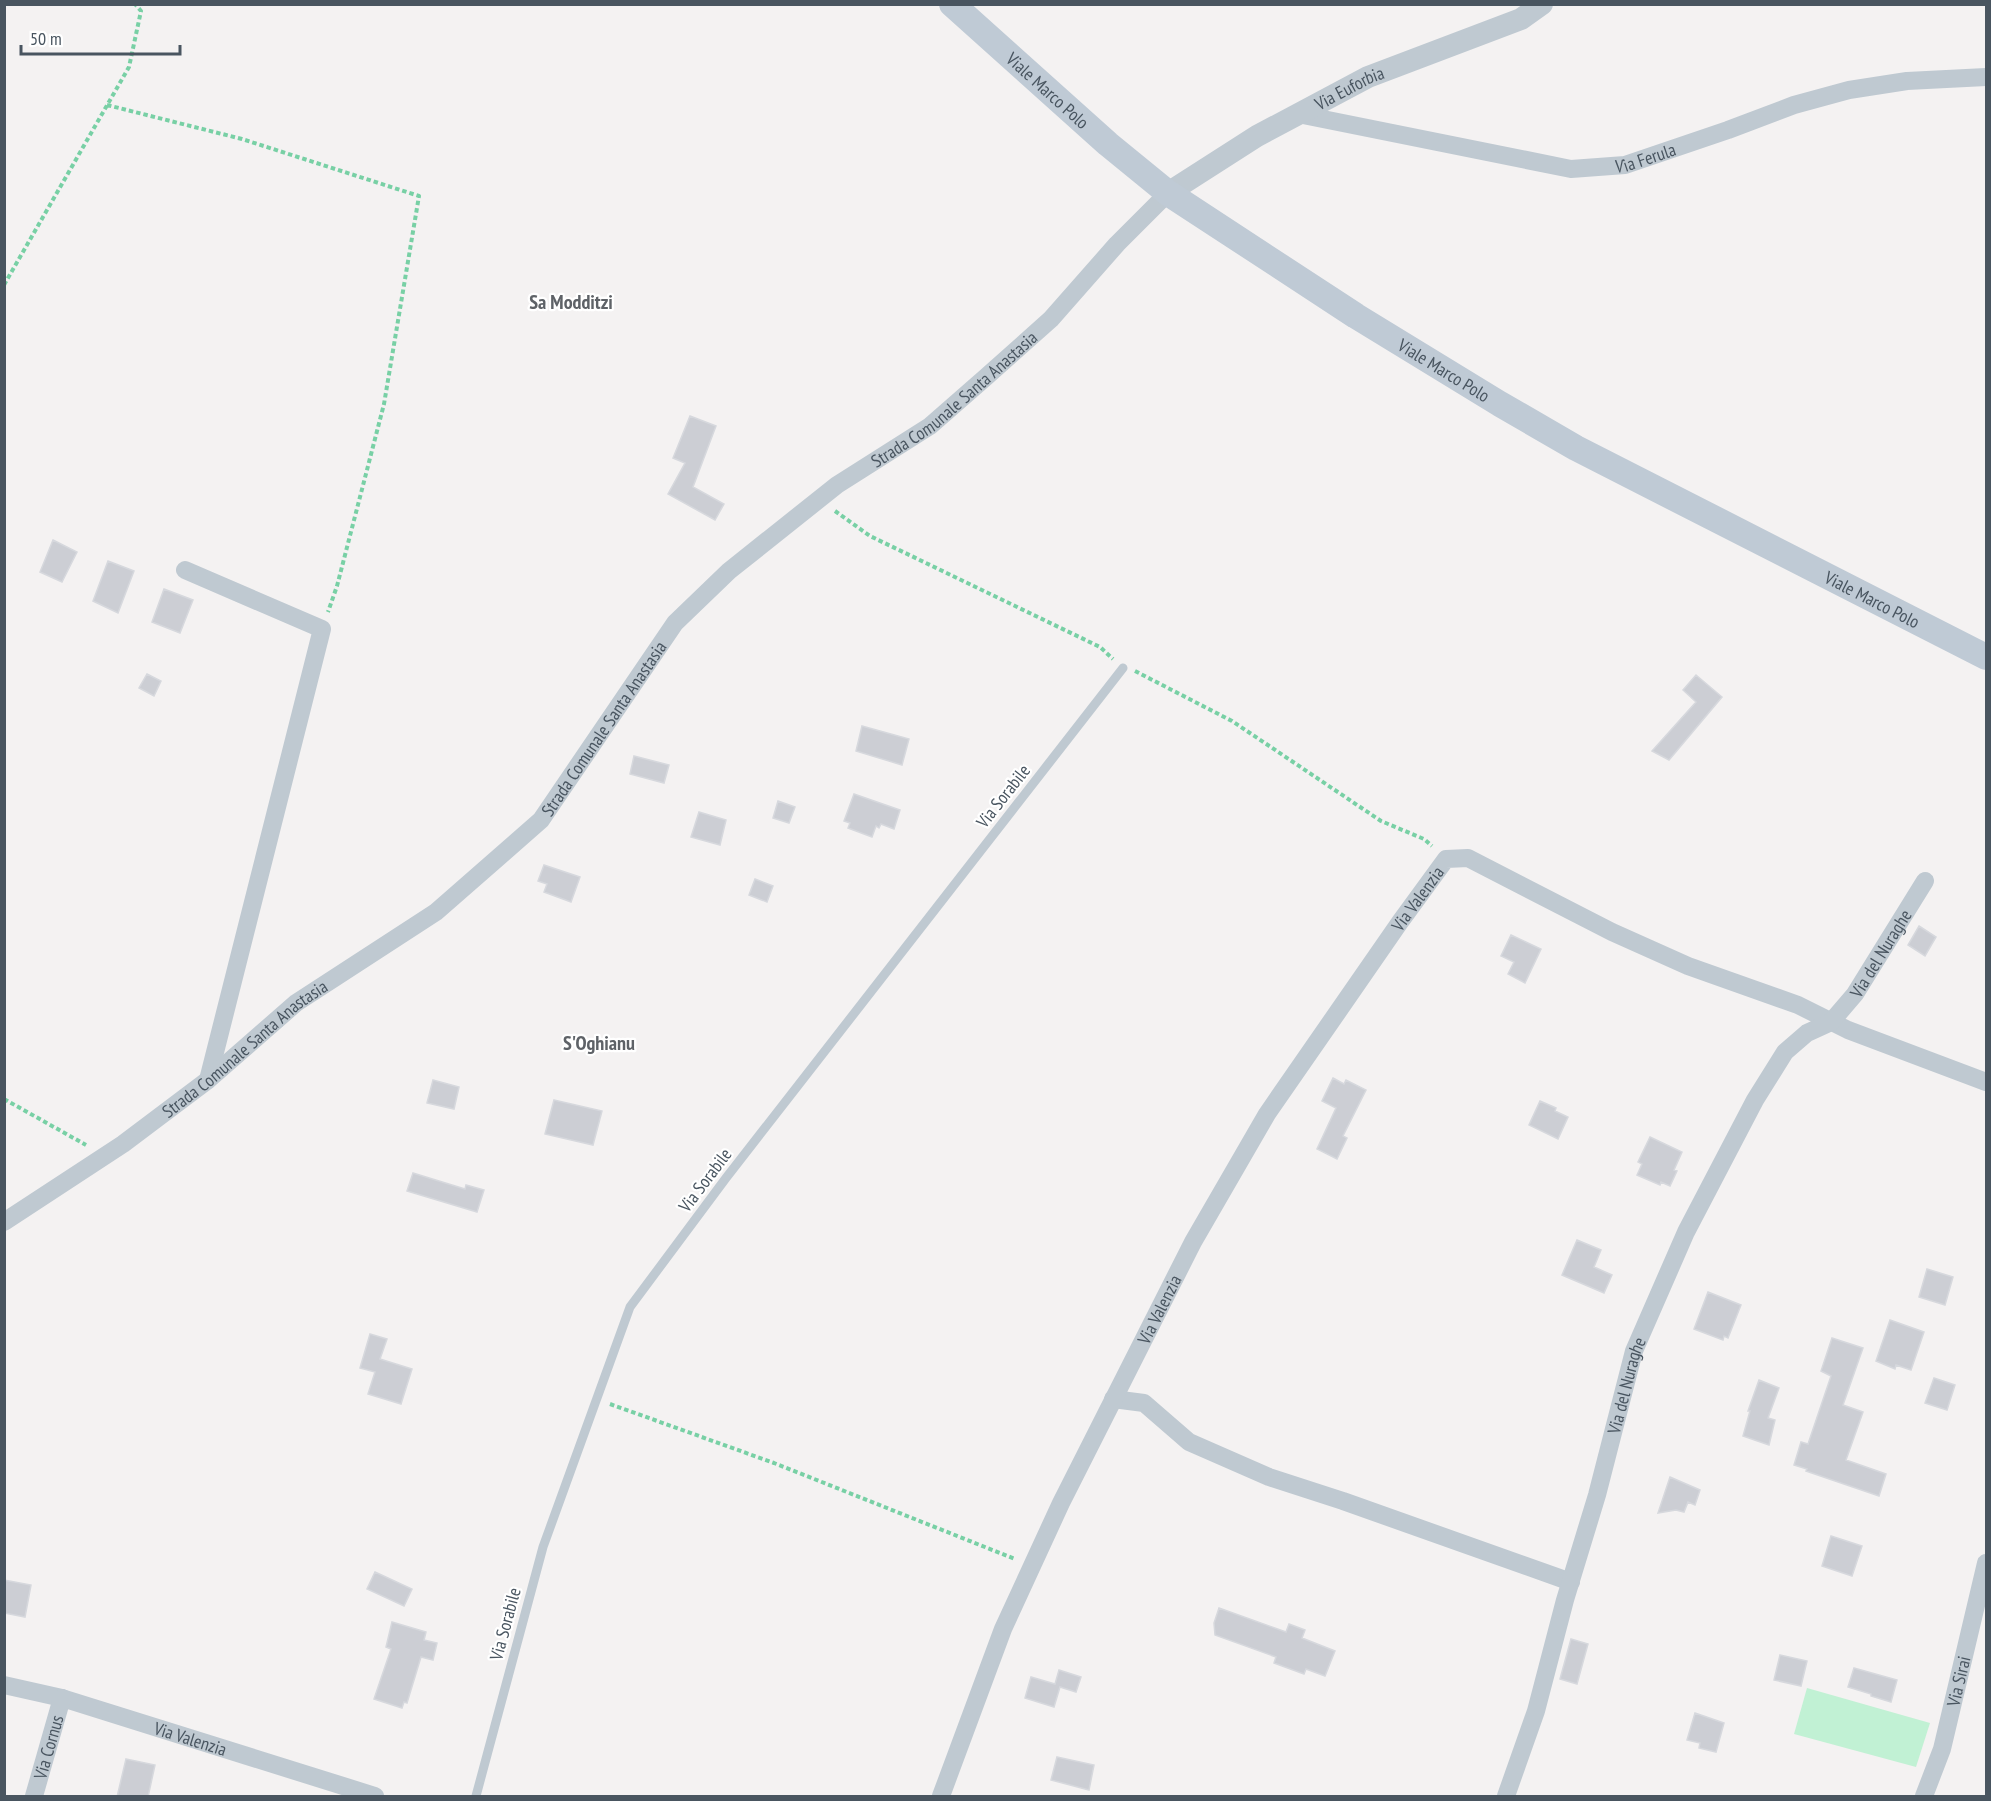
<svg xmlns="http://www.w3.org/2000/svg" width="1991" height="1801" viewBox="0 0 1991 1801" font-family="'PT Sans Narrow',sans-serif">
  <rect width="100%" height="100%" fill="#f4f2f2"/>
  <path fill="#c1f1d4" d="M1807,1688L1930,1723L1916,1767L1794,1734Z"/>
  <path fill="#ccced4" stroke="#d6d8dd" stroke-width="1.5" d="M690,416L716,426L693,487L724,504L715,520L668,494L685,463L673,458Z
    M53,540L77,552L62,582L40,572Z
    M108,561L134,571L118,613L93,601Z
    M164,589L193,600L180,633L152,622Z
    M147,674L161,681L154,696L139,688Z
    M1696,675L1722,697L1669,760L1652,751L1696,702L1683,690Z
    M862,726L909,739L902,765L856,751Z
    M634,756L669,765L664,783L630,774Z
    M854,794L900,810L894,829L881,824L879,828L876,826L872,837L848,828L850,823L844,821Z
    M778,801L795,807L789,823L773,818Z
    M699,812L726,820L720,845L691,837Z
    M544,865L580,877L571,902L544,892L547,884L538,881Z
    M755,879L773,886L767,902L749,895Z
    M1919,926L1936,937L1925,956L1908,945Z
    M1511,935L1541,949L1525,983L1508,974L1514,962L1501,956Z
    M1333,1078L1344,1084L1346,1080L1366,1090L1343,1136L1347,1138L1337,1159L1317,1149L1336,1108L1322,1101Z
    M433,1080L459,1087L454,1109L427,1103Z
    M554,1100L602,1111L593,1145L545,1134Z
    M1540,1101L1556,1108L1555,1111L1568,1117L1558,1139L1529,1125Z
    M1650,1137L1682,1152L1674,1170L1677,1171L1670,1186L1661,1182L1660,1185L1637,1175L1642,1164L1638,1162Z
    M413,1173L465,1189L466,1185L484,1190L477,1212L407,1191Z
    M1577,1240L1601,1250L1594,1267L1612,1275L1604,1293L1562,1275Z
    M1927,1269L1953,1277L1945,1305L1919,1297Z
    M1708,1292L1741,1305L1728,1338L1724,1336L1723,1340L1694,1329Z
    M1890,1320L1924,1332L1911,1370L1896,1365L1895,1369L1876,1361Z
    M370,1334L387,1339L380,1359L412,1369L401,1404L368,1394L375,1372L360,1368Z
    M1832,1338L1863,1348L1843,1405L1863,1412L1846,1460L1886,1474L1879,1496L1806,1471L1807,1469L1794,1465L1801,1442L1808,1444L1831,1376L1821,1371Z
    M1934,1378L1955,1385L1947,1410L1925,1403Z
    M1759,1380L1779,1388L1768,1418L1775,1420L1769,1445L1743,1436L1750,1411H1748Z
    M1670,1477L1700,1490L1695,1505L1688,1502L1684,1512L1676,1510L1658,1513Z
    M1831,1536L1862,1546L1852,1576L1822,1566Z
    M375,1572L412,1589L404,1606L367,1589Z
    M4,1580L31,1585L25,1617L4,1613Z
    M1219,1608L1286,1632L1289,1624L1305,1630L1302,1638L1335,1651L1325,1676L1306,1669L1304,1674L1274,1663L1276,1657L1215,1635L1214,1623Z
    M392,1622L426,1632L424,1640L437,1643L433,1660L421,1657L407,1703L404,1702L402,1708L374,1699L391,1649L386,1647Z
    M1571,1639L1588,1644L1577,1684L1560,1679Z
    M1780,1655L1807,1661L1801,1686L1774,1680Z
    M1854,1668L1897,1680L1891,1702L1871,1696V1694L1848,1687Z
    M1059,1670L1081,1677L1076,1692L1060,1687L1054,1707L1025,1698L1031,1677L1055,1684Z
    M1695,1713L1724,1723L1716,1752L1699,1748L1700,1743L1687,1740Z
    M1057,1757L1094,1765L1089,1790L1051,1780Z
    M126,1759L155,1765L148,1797H117Z"/>
  <g fill="none" stroke-linecap="round" stroke-linejoin="round">
    <path stroke="#78d0a5" stroke-width="4" stroke-dasharray="4.5 3" stroke-linecap="butt" d="M107,105L242,139L419,196L384,404L337,586L328,612
      M4,285L129,67L141,11L135,4
      M835,511L870,536L1100,647L1113,659
      M1135,671L1232,721L1381,821L1424,839L1432,846
      M4,1099L86,1145
      M610,1404L774,1463L1015,1559"/>
    <path stroke="#bfc9d1" stroke-width="9" d="M476,1796L543,1547L630,1307L726,1178L1123,668"/>
    <g stroke="#bfc9d1" stroke-width="18">
      <path id="s1" d="M1298,114L1571,169L1625,165L1728,130L1794,105L1849,90L1907,81L1986,77"/>
      <path d="M185,570L322,629L208,1080"/>
      <path id="s2" d="M4,1222L123,1144L208,1080L296,1003L436,912L541,820L675,623L729,571L837,485L930,426L986,377L1051,319L1117,244L1168,193"/>
      <path d="M1113,1399L1144,1403L1189,1442L1269,1477L1343,1501L1571,1582"/>
      <path id="s3" d="M4,1685L62,1698L375,1796"/>
      <path id="s4" d="M34,1796L62,1698"/>
      <path id="s5" d="M941,1796L1003,1629L1061,1503L1193,1242L1267,1114L1400,922L1446,859L1468,858L1612,932L1688,966L1798,1005L1848,1030L1986,1082"/>
      <path id="s6" d="M1506,1796L1536,1711L1565,1600L1597,1495L1634,1351L1686,1232L1755,1100L1785,1052L1807,1033L1831,1022L1855,994L1925,881"/>
      <path id="s7" d="M1924,1796L1942,1749L1986,1563"/>
    </g>
    <path stroke="#bfc9d1" stroke-width="22" id="s8" d="M1168,193L1257,136L1368,77L1521,19L1542,4"/>
    <path stroke="#bfcad5" stroke-width="26" id="s9" d="M952,4L1108,144L1168,193L1356,316L1500,404L1576,448L1986,657"/>
  </g>
  <g text-anchor="middle" dominant-baseline="central" stroke-width="4.5" stroke-linejoin="round" paint-order="stroke">
    <g font-size="18" fill="#495560" stroke="#fff">
      <text stroke="none"><textPath href="#s8" startOffset="210">Via Euforbia</textPath></text>
      <text stroke="none"><textPath href="#s9" startOffset="129">Viale Marco Polo</textPath></text>
      <text stroke="none"><textPath href="#s1" startOffset="354">Via Ferula</textPath></text>
      <text stroke="none"><textPath href="#s9" startOffset="615">Viale Marco Polo</textPath></text>
      <text stroke="none"><textPath href="#s2" startOffset="1269">Strada Comunale Santa Anastasia</textPath></text>
      <text stroke="none"><textPath href="#s9" startOffset="1101">Viale Marco Polo</textPath></text>
      <text stroke="none"><textPath href="#s2" startOffset="783">Strada Comunale Santa Anastasia</textPath></text>
      <text transform="translate(1003 796) rotate(-52)">Via Sorabile</text>
      <text stroke="none"><textPath href="#s5" startOffset="1020">Via Valenzia</textPath></text>
      <text stroke="none"><textPath href="#s6" startOffset="939">Via del Nuraghe</textPath></text>
      <text stroke="none"><textPath href="#s2" startOffset="297">Strada Comunale Santa Anastasia</textPath></text>
      <text transform="translate(705 1180) rotate(-53)">Via Sorabile</text>
      <text stroke="none"><textPath href="#s5" startOffset="534">Via Valenzia</textPath></text>
      <text stroke="none"><textPath href="#s6" startOffset="428">Via del Nuraghe</textPath></text>
      <text transform="translate(505 1624) rotate(-75)">Via Sorabile</text>
      <text stroke="none"><textPath href="#s7" startOffset="120">Via Sirai</textPath></text>
      <text stroke="none"><textPath href="#s3" startOffset="194">Via Valenzia</textPath></text>
      <text stroke="none"><textPath href="#s4" startOffset="51">Via Cornus</textPath></text>
    </g>
    <g font-size="20" font-weight="bold" fill="#5e6267" stroke="#fff">
      <text x="571" y="302">Sa Modditzi</text>
      <text x="599" y="1043">S'Oghianu</text>
    </g>
  </g>
  <rect width="1991" height="1801" fill="none" stroke="#495560" stroke-width="12"/>
  <path d="M21 45v9h159v-9" fill="none" stroke="#495560" stroke-width="3"/>
  <text x="30" y="45" font-size="18" fill="#495560" stroke="#ffffff" stroke-width="4.5" paint-order="stroke">50 m</text>
</svg>
